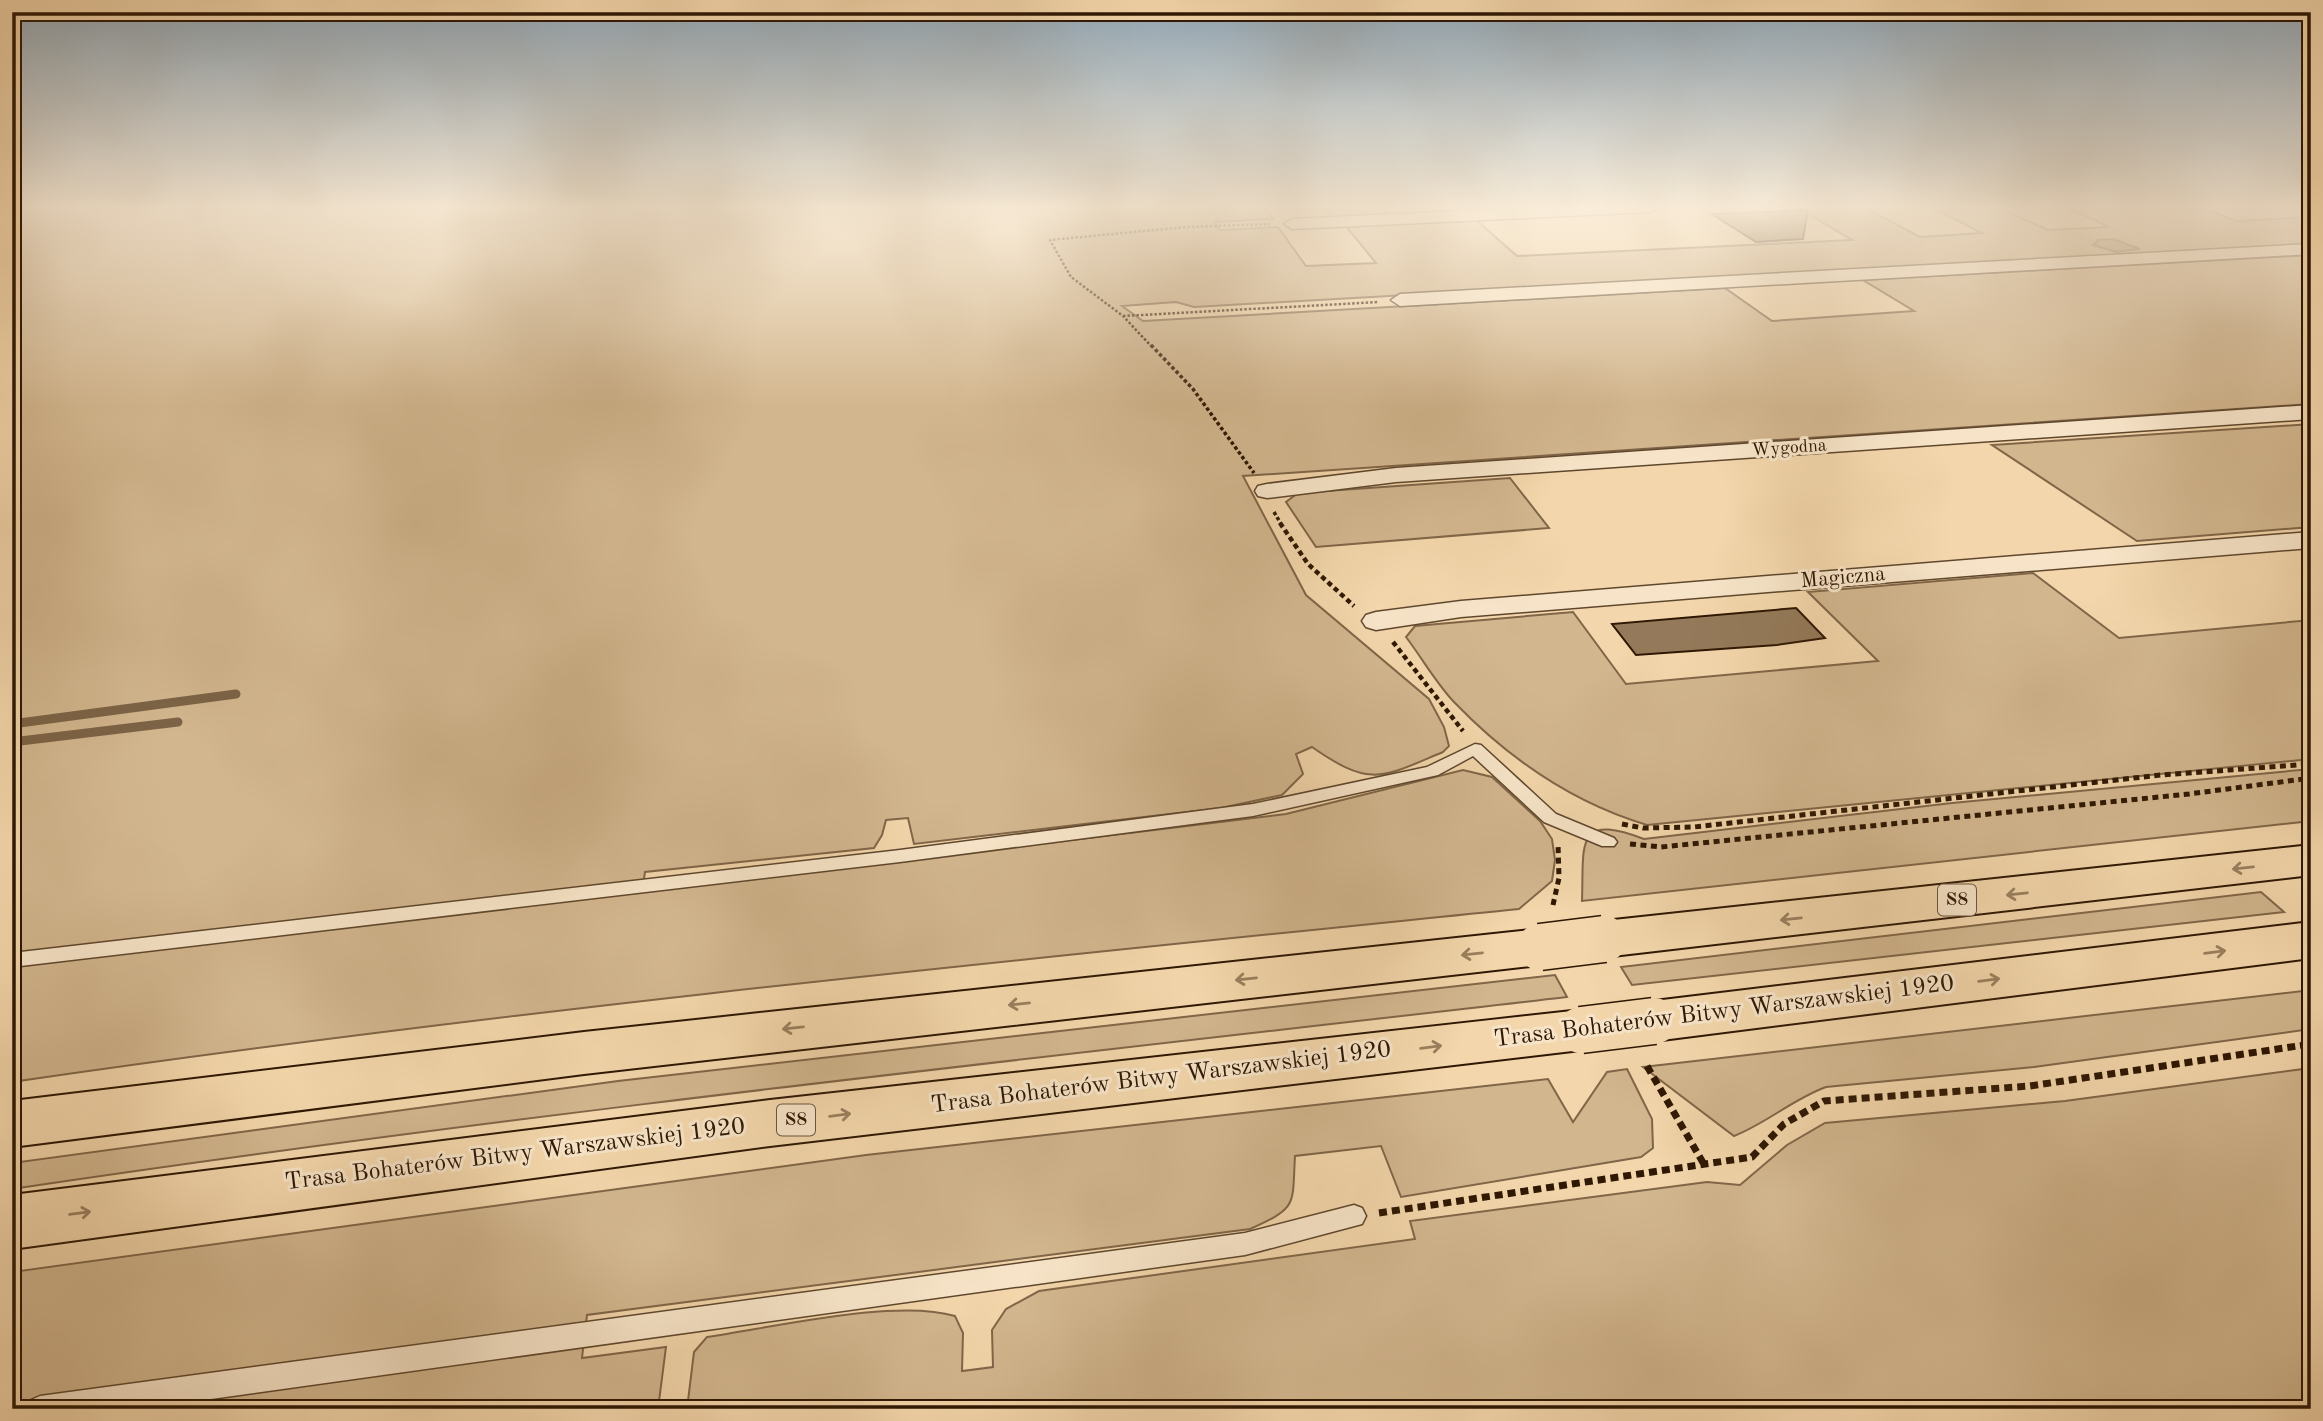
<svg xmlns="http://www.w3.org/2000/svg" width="2323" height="1421" viewBox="0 0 2323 1421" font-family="'Old Standard TT',serif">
  <rect width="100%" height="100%" fill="#f3d6ab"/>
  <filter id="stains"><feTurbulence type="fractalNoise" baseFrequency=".00286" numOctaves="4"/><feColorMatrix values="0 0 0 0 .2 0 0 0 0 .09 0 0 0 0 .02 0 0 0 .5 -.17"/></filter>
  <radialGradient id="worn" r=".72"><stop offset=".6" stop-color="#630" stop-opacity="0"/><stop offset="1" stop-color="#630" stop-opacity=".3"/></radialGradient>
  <path fill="#d2b68e" stroke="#806648" stroke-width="2" d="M12,207H1265L1273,219L1215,222L1220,230L1278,227L1306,266L1376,263L1344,224L1475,219L1517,256L1852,240L1796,207H1864L1920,237L1982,233L1931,207H1998L2048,230L2109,227L2066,207H2201L2236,221L2311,217V244L1194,307L1176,302L1122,306L1143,321L1725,288L1772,321L1914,311L1863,280L2311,255V404L1243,476L1306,595L1429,699L1444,727L1449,746L1443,752C1381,778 1371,788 1312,747L1296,754L1303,774L1282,795L1221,808L914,844L908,818L886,820L882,835L874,848L645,872L642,892L1286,814L1463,770L1492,777L1540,821L1552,839L1555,860L1552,881L1519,909C1016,960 513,1009 12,1082Z
    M1324,207H1381L1388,215L1332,217Z
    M2311,424V527L2137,541L1992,445Z
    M1510,478L1549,528L1316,547L1286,502L1298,493Z
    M2033,573L2119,638L2311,620V759L1647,825C1573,803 1508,758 1454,702C1436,683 1422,658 1406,637L1415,626L1573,612L1626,684L1878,661L1808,592Z
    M2311,769V821L1582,901C1584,845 1574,812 1644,839L1952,803Z
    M2261,892L2284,912L1632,985L1621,967Z
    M1555,975L1567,997C1048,1057 529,1112 12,1189V1163L618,1081Z
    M2311,990V1029L2034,1067L1826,1087C1793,1099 1767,1123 1734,1136L1643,1067Z
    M2311,1068V1409H687L694,1352L707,1337C771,1328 896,1298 955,1316L963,1333L962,1371L993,1367L992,1330L1006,1309L1039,1291L1415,1239L1410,1221L1707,1182L1740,1185L1787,1145L1825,1123L2065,1101Z
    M1627,1069L1652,1119L1653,1148L1641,1157L1401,1197L1381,1146L1295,1156C1292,1205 1299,1207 1250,1229L587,1315L582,1358L666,1347L658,1409H12V1272L866,1155L1548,1079L1573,1122L1607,1072Z"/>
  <path fill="#b09572" stroke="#7c6346" stroke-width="2" d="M2113,239L2140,249L2116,252L2093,245L2098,240Z"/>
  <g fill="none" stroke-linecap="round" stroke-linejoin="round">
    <path stroke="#7c6346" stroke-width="9" d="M12,724L236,694
      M12,742L178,722"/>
  </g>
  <path fill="#947a5a" stroke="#2e1703" stroke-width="2" d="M1808,210L1803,239L1756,242L1712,214Z
    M1796,608L1825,638L1777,645L1636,655L1612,624Z"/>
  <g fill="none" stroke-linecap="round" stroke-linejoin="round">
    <g stroke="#5f472d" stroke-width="3">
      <path id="service" d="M1475,744L1481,745L1556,814L1614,838L1617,842L1614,846H1602L1544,822L1473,756L1438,775L1253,816L900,862L12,967V953L900,850L1253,804L1427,767Z
        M1354,1205L1362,1208L1366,1216L1362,1224L1245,1255L139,1409H27L31,1400L40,1396L1245,1233Z"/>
    </g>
    <g stroke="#5f472d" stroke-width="3">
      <path id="minor" d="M1542,207H1658L1651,212L1292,229L1284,224L1292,219Z
        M2311,244V254L1400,306L1391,300L1400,294Z
        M2311,405V419L1396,482L1267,498L1258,496L1255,491L1258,486L1267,484L1396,468Z
        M2311,532V548L1461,617L1376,630L1366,627L1362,621L1366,615L1376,612L1461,601Z"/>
    </g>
    <g stroke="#2e1703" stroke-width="4">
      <path id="motorway" d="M2311,845V875L1604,957L1587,951L1580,939L1587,927L1604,921Z
        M2311,922V958L1654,1041L1636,1035L1629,1021L1636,1007L1654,1001Z
        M1540,929L1557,934L1564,947L1557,960L1540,965L584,1074L12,1147V1101L584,1032Z
        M1581,1010L1599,1016L1606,1030L1599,1044L1581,1050L770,1146L12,1249V1195L770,1100Z"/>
    </g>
    <path stroke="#2e1703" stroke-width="2.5" stroke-dasharray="2.5 2" stroke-linecap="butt" d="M1123,316L1379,302
      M1152,347L1123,316L1071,277L1050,240L1186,227L1270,224"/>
    <path stroke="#2e1703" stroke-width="3.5" stroke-dasharray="3.5 2.5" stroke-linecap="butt" d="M1151,345L1193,389L1254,473
      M1274,512L1281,524"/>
    <path stroke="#2e1703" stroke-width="4.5" stroke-dasharray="5 3.5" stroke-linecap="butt" d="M1280,523L1308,564L1354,606
      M1393,642L1463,731"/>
    <path stroke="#2e1703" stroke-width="5" stroke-dasharray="6 4.5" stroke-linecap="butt" d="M1622,824L1643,828L1694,827L2161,775L2311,764
      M1630,844L1661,847L2189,794L2311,778
      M1553,905L1559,878L1558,844
      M2300,1046L2311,1044"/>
    <path stroke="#2e1703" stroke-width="7" stroke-dasharray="8 5" stroke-linecap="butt" d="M1647,1066L1705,1166
      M1379,1213L1752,1157L1784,1124L1824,1101L2030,1086L2311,1044"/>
    <use href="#service" fill="#f7e4c8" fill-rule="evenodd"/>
    <use href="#minor" fill="#f7e4c8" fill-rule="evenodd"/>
    <use href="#motorway" fill="#f3d6ab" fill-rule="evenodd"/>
    <g stroke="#2e1703" stroke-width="49" stroke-linecap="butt">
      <path id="motorway-bridge" d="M1540,947L1604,939
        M1581,1030L1654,1021"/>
    </g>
    <use href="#motorway-bridge" stroke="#f3d6ab" stroke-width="46"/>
  </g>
  <defs><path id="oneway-shaft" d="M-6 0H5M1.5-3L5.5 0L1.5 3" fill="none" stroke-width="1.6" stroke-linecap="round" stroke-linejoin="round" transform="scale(1.75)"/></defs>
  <g stroke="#9a805f">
    <use href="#oneway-shaft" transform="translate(2243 868) rotate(174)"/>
    <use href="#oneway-shaft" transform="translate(2017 894) rotate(174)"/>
    <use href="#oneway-shaft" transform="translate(1791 919) rotate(174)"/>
    <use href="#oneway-shaft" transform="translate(2215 952) rotate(-7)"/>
    <use href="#oneway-shaft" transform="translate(1472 954) rotate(174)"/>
    <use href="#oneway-shaft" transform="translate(1246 979) rotate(174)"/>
    <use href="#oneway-shaft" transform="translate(1989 980) rotate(-7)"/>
    <use href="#oneway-shaft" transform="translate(1019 1004) rotate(174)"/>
    <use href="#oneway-shaft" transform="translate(793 1028) rotate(174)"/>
    <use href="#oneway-shaft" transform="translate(1431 1047) rotate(-7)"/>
    <use href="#oneway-shaft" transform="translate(840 1115) rotate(-7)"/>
    <use href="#oneway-shaft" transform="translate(80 1213) rotate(-8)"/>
  </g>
  <linearGradient id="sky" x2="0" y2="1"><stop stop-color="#91a8b9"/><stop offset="0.51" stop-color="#faedd9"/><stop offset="1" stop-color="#faedd9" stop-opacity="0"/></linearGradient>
  <rect width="2323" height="406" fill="url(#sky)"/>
  <g text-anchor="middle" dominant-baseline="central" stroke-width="6" stroke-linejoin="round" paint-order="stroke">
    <g font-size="18" fill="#2e1703" stroke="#f7e4c8">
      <text transform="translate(1789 448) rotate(-4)">Wygodna</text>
    </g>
    <g fill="#f7e4c8" stroke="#6a543e" stroke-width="2">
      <rect x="1938" y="884.5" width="38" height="31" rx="5"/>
      <rect x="777" y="1104.5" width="38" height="31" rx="5"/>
    </g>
    <g font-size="19" font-weight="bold" fill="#2e1703">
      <text x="1957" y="900">S8</text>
      <text x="796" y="1120">S8</text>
    </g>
    <g font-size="21" fill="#2e1703" stroke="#f7e4c8">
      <text transform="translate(1843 578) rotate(-5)">Magiczna</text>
    </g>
    <g font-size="24" fill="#2e1703" stroke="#f7e4c8">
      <text transform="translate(1724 1012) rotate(-7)">Trasa Bohaterów Bitwy Warszawskiej 1920</text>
      <text transform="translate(1161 1078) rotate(-7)">Trasa Bohaterów Bitwy Warszawskiej 1920</text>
      <text transform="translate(515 1155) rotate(-7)">Trasa Bohaterów Bitwy Warszawskiej 1920</text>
    </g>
  </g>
  <rect width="2323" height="1421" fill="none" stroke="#f3d6ab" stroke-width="42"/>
  <rect x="14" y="14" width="2295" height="1393" fill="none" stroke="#2e1703" stroke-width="3.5"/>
  <rect x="21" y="21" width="2281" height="1379" fill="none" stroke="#2e1703" stroke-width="2"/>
  <rect width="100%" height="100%" filter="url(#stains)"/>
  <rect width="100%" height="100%" fill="url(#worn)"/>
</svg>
